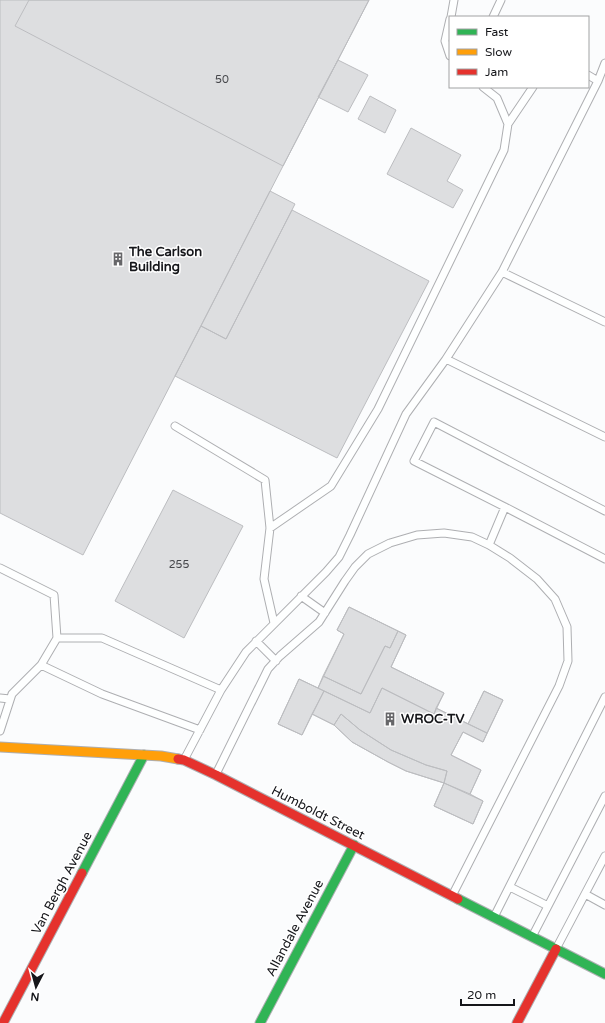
<svg xmlns="http://www.w3.org/2000/svg" width="605" height="1023" viewBox="0 0 605 1023" font-family="'Varela Round',sans-serif">
  <rect width="100%" height="100%" fill="#fbfcfd"/>
  <path fill="#dddee0" stroke="#bcbdc0" d="M0,0H369L283,166L83,555L0,513Z
    M29,0H369L283,166L15,26Z
    M338,60L368,75L348,112L318,97Z
    M370,96L396,110L385,133L358,119Z
    M411,128L461,155L447,181L463,190L453,208L387,174Z
    M270,191L295,204L226,339L201,326Z
    M292,210L429,281L337,458L175,376L201,326L226,339Z
    M173,490L243,526L184,638L115,601Z
    M349,607L406,635L391,667L444,693L436,708L468,724L484,691L503,700L483,742L463,732L451,755L481,770L470,794L483,801L473,824L434,806L444,783L406,771L388,762L352,742L334,725L312,714L302,735L278,724L299,679L318,688L344,634L337,630Z
    M349,607L398,631L390,648L385,646L361,694L323,676L344,634L337,630Z
    M398,631L406,635L391,667L444,693L434,714L382,688L370,713L318,688L323,676L361,694L385,646L390,648Z
    M299,679L324,691L302,735L278,724Z
    M382,688L434,714L436,708L487,733L483,742L463,732L451,755L481,770L470,794L444,783L447,771L426,765L391,750L360,730L341,714L334,725L312,714L324,691L370,713Z
    M484,691L503,700L487,733L468,724Z
    M341,714L360,730L391,750L426,765L447,771L444,783L406,771L388,762L352,742L334,725Z
    M444,783L483,801L473,824L434,806Z"/>
  <g fill="none" stroke-linecap="round" stroke-linejoin="round">
    <g stroke="#aeafb2" stroke-width="9">
      <path id="lane" d="M451,17L454,0
        M493,17L501,0
        M450,19L445,41L450,56
        M588,75L598,81
        M508,124L533,87
        M502,272L605,322
        M446,359L502,272L598,81L605,63
        M175,426L265,480L270,528L264,579L274,623
        M605,511L434,422L414,461L505,507L605,559
        M270,528L331,486L378,409L504,150L508,124L497,98L483,87
        M489,545L505,507
        M0,568L54,595L57,638H102L221,690
        M301,596L325,613
        M256,641L276,661
        M41,665L57,638
        M0,698L10,699
        M0,731L12,694L41,665L102,694L200,730
        M185,758L221,690L246,652L326,572L339,557L350,535L406,414L446,359L605,437
        M216,774L268,669L280,656L319,622L345,581L355,567L368,554L390,543L417,535L444,533L472,537L489,545L510,558L537,579L555,599L567,627L568,661L559,686L453,894
        M510,887L548,906
        M585,894L605,905
        M495,915L605,697
        M533,935L605,796
        M557,947L605,856"/>
    </g>
    <g stroke="#aeafb2" stroke-width="11">
      <path id="fast" d="M82,873L144,755
        M458,899L605,974
        M260,1023L354,845"/>
    </g>
    <g stroke="#aeafb2" stroke-width="11">
      <path id="slow" d="M0,747L161,756L178,759"/>
    </g>
    <g stroke="#aeafb2" stroke-width="11">
      <path id="jam" d="M178,759L184,760L216,775L458,899
        M3,1023L82,873
        M517,1023L556,949"/>
    </g>
    <use href="#lane" stroke="#feffff" stroke-width="7"/>
    <use href="#fast" stroke="#30b455" stroke-width="9"/>
    <use href="#slow" stroke="#ff9f0a" stroke-width="9"/>
    <use href="#jam" stroke="#e5322d" stroke-width="9"/>
  </g>
  <defs>
    <g id="building-bare" transform="scale(1.08)"><path d="M-4-6H4V6H1V3H-1V6H-4ZM-2.5-4.3h1.7v1.8h-1.7ZM.8-4.3h1.7v1.8H.8ZM-2.5-1h1.7V.8h-1.7ZM.8-1h1.7V.8H.8Z" fill="#666669" stroke="#fff" stroke-width="2.5" paint-order="stroke"/></g>
  </defs>
  <g fill-rule="evenodd">
    <use href="#building-bare" x="118" y="259"/>
    <use href="#building-bare" x="390" y="719"/>
  </g>
  <g text-anchor="middle" dominant-baseline="central" stroke-width="3" stroke-linejoin="round" paint-order="stroke">
    <g font-size="11" fill="#47484c">
      <text x="222" y="79">50</text>
      <text x="179" y="564">255</text>
    </g>
    <g font-size="13" font-weight="bold" fill="#15161a" stroke="#fff" text-anchor="start">
      <text x="129" y="252">The Carlson<tspan x="129" dy="15">Building</tspan></text>
      <text x="401" y="719">WROC-TV</text>
    </g>
    <g font-size="13" fill="#15161a" stroke="#fff">
      <text transform="translate(318 813) rotate(27)">Humboldt Street</text>
      <text transform="translate(62 883) rotate(-62)">Van Bergh Avenue</text>
      <text transform="translate(295 928) rotate(-62)">Allandale Avenue</text>
    </g>
  </g>
  <rect x="449" y="16" width="140" height="72" fill="#ffffff" stroke="#a1a2a3"/>
  <rect x="457" y="29" width="20" height="6" fill="#30b455" stroke="#a1a2a3"/>
  <text x="485" y="36" font-size="12" fill="#15161a">Fast</text>
  <rect x="457" y="49" width="20" height="6" fill="#ff9f0a" stroke="#a1a2a3"/>
  <text x="485" y="56" font-size="12" fill="#15161a">Slow</text>
  <rect x="457" y="69" width="20" height="6" fill="#e5322d" stroke="#a1a2a3"/>
  <text x="485" y="76" font-size="12" fill="#15161a">Jam</text>
  <g transform="translate(36 987) rotate(186)" stroke="#ffffff" stroke-width="3" paint-order="stroke">
  <path d="M0-3L7 15L0 10L-7 15Z" fill="#15161a"/>
  <text y="-6" font-size="11" font-weight="bold" text-anchor="middle" fill="#15161a">N</text>
  </g>
  <path d="M461 999v6h53v-6" fill="none" stroke="#15161a" stroke-width="2"/>
  <text x="467" y="999" font-size="12" fill="#15161a" stroke="#ffffff" stroke-width="3" paint-order="stroke">20 m</text>
</svg>
